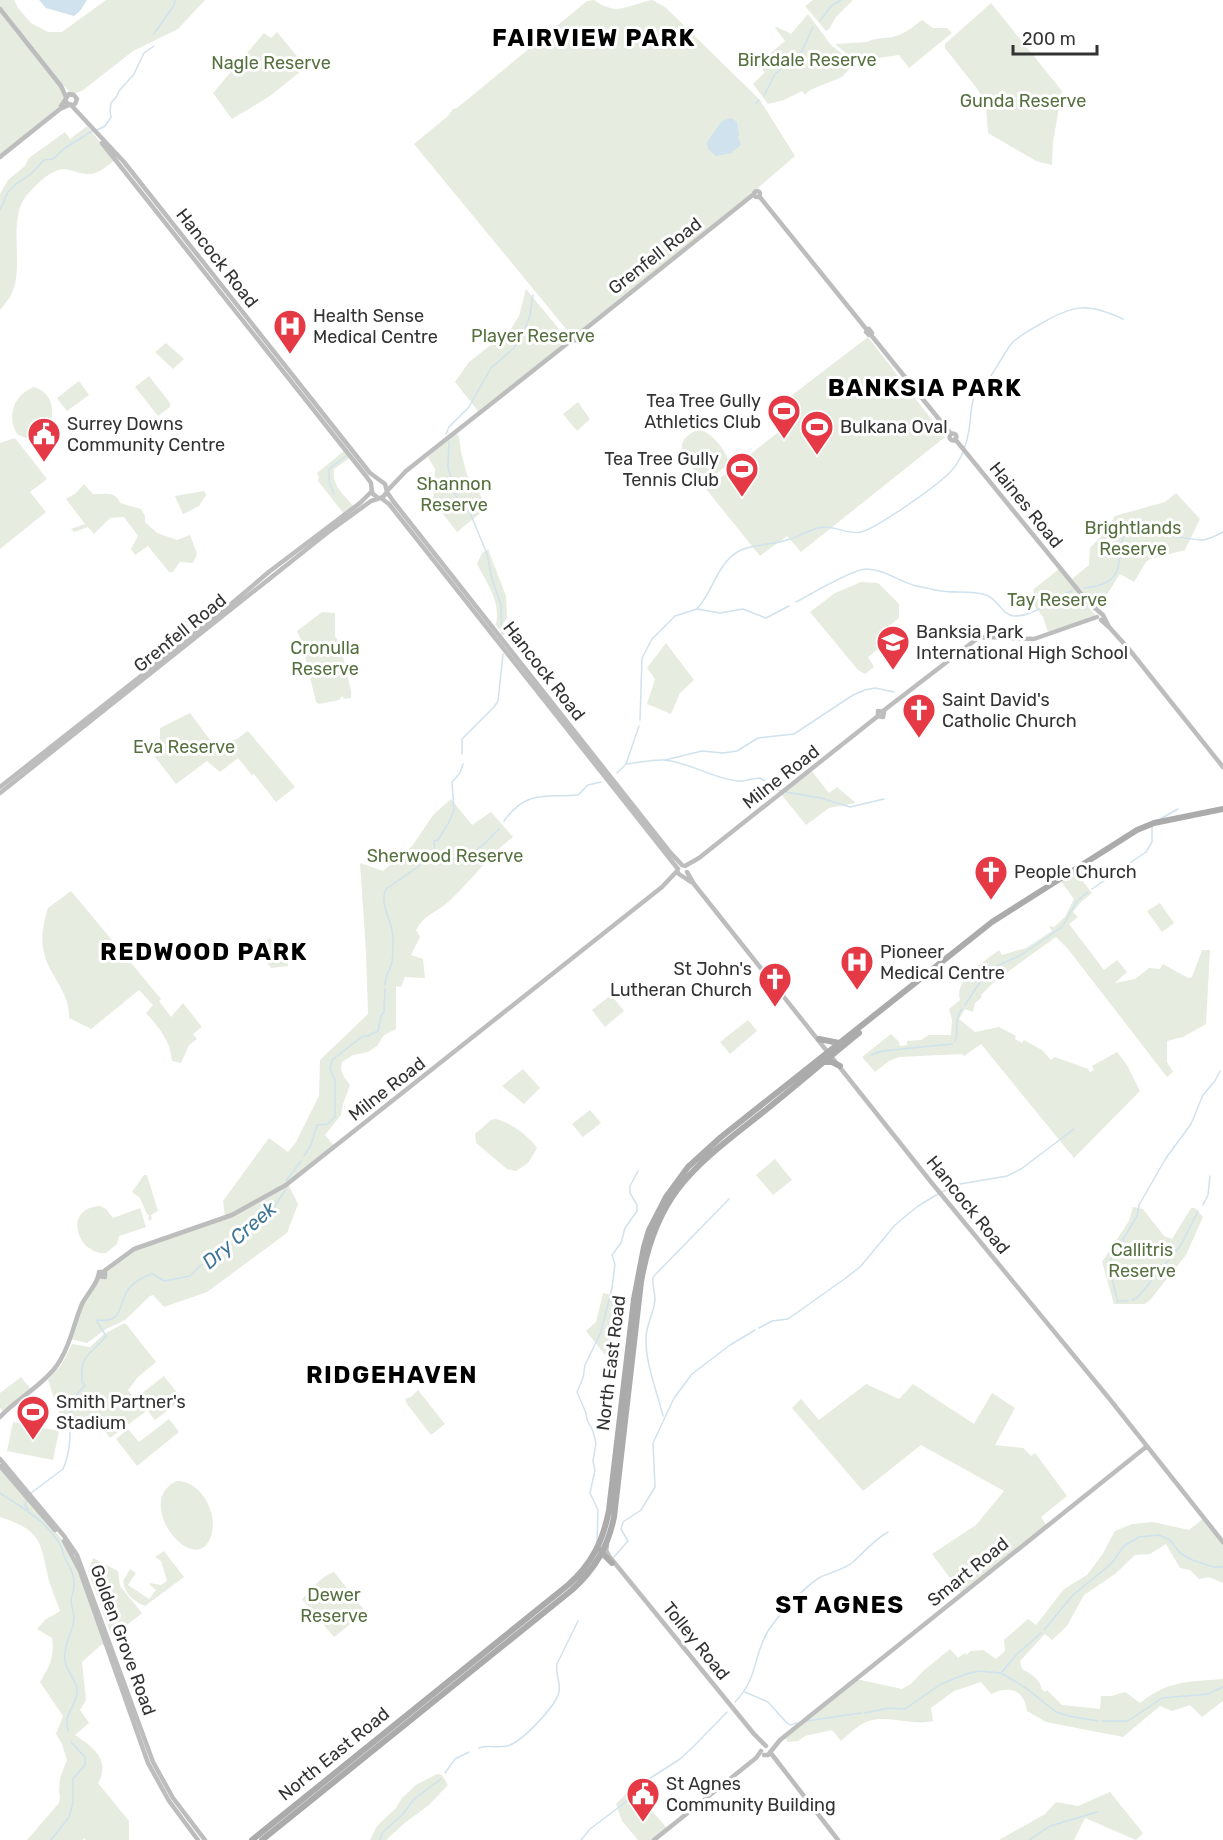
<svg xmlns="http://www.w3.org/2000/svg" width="1223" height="1840" viewBox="0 0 1223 1840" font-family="Rubik,sans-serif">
  <rect width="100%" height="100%" fill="#fff"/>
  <path fill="#e6ecdf" d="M0,0H14L18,8L31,23L48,32H62L106,0H205L178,29L133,51L82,91L72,94L49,71L66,97L62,104L0,157Z
    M594,0C618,17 627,5 652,0L665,7L760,100L795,156L751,194L578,332L571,335L414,144L448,116L453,109L457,108L587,1Z
    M813,0H853L836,17L829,29L826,31L805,6Z
    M991,3L1062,91L1053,142L1052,165L1036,161L988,133L986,105L978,90L945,48V44Z
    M808,14L831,45L851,61L852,66L842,77L810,90L805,95L802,91L784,100L768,104L753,84L765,72L757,64L785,41L775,28L777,27L791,34Z
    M922,20L933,28H947L952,33L909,68L899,55L863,60L858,63L835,44L867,42C875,37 887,39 896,36C906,33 914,26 922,20Z
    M277,32L306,67L270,96L232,119L213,93L264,33L271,38Z
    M87,126L115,160C108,165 100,173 91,174C70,175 67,160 43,179C37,184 29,192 24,199C8,225 25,267 11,295C8,300 4,305 0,310V194L8,180L25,166L29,158L65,132L70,139Z
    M526,289L564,335L570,339L478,411L455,382L469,362L511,329L519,316Z
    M868,337L945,437L801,552L787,536L760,556L706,489L799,416L787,399Z
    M166,343L184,359L173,369L155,352Z
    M149,376L170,403V407L158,416L135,387Z
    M79,381L89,395L67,411L57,398Z
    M34,387C68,397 50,455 17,434C6,416 14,394 34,387Z
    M578,402L590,419L577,431L563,414Z
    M697,430C710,430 723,447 728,459L726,466L714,476C693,479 663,445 697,430Z
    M456,434L459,436L461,452L467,475L488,507L457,532L433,501L435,469L428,457Z
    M15,438L47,479L30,492L46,512L0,549V443Z
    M345,450L351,457L334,469C332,487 343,493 354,507L344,514L318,481L319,477L317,473Z
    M84,484L93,494C105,494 116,491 120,503L141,509L145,516V522L157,533L177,540L190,535L197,554L193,563L180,562L173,572H169L148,546L135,555L131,549L138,536L124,517L110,518L94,534L88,527L74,532L71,529L85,524L66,499L76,493Z
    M204,491L206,495L199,506L183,514L175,496Z
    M1176,493L1200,519L1185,550L1150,559L1146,562L1134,582L1120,574L1097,610L1072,579L1089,565L1090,548L1106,531L1115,516L1165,502Z
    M488,549L506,596L507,618L502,625L505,631L504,636L496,625C501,602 488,585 477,564L482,553Z
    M1059,569L1095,615V617L1048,632L1043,617L1032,603L1034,589Z
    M861,582L878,583L899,604V618L882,632L889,640L868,657L874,667L865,674L858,670L810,612L835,593Z
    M322,612L335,613V636L340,644L351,691V698L345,699L342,696L339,700L319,704L316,702L301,640L297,631Z
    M666,643L694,680L680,693L671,714L647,704L655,679L647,668Z
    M190,713L213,744L237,739L248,731L295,787L276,802L254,774L252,775L238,758L220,772L207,761L176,784L155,757L160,745V728Z
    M811,770L829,793L837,787L856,803L829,808L806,825L781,794Z
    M451,799L472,825L491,812L513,837C488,856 470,883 447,903C436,912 422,917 416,930L420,937L411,955L423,959L425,978L405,977L401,987L396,986V1029L384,1035L377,1046L368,1052L353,1055L342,1062C339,1072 344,1077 350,1085L343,1104L341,1115L325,1135L335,1147L288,1184L298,1204L287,1233L207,1292L164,1307L153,1295L150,1296L125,1320L106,1329L87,1343L70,1339L81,1307L99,1276L104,1277V1271L134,1249L225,1218L223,1201L269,1138L288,1152L296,1142L319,1096L320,1060L368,1014L366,952L360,863L383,871L412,846L434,814Z
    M1074,870L1092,893L1080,903L1073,912L1078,917L1069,924L1104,970L1117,960L1127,972L1115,983L1135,979L1149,968L1160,969L1163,964L1188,978L1192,977L1202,950H1210L1206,1024L1183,1037L1167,1041V1062L1173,1072L1167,1077L1068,949L1056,937L995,981L981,995L982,997L975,1003L973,1012L965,1009L959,1019L975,1032L999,1027L1016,1036L1015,1039L1022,1043L1024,1040L1042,1050L1051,1060L1055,1057L1088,1069L1090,1072L1094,1070L1092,1066L1117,1052L1127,1065L1140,1091L1074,1158L981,1044L964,1056L962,1054L899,1057L889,1061L875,1072L862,1057L891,1034L899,1042L900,1046L907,1045V1041L921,1040L929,1035H951L952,1020L949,1009L960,1000C954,978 983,963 999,950L1002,955L1026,948L1052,931L1049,926L1054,927L1065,917L1074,899L1060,880Z
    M71,891L161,999L159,1001L171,1017L183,1003L202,1027L193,1034L197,1039L189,1045L181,1063L172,1061C171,1041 159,1028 146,1013L153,1005L139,990L91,1029L69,1018C70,995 54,980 46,960C40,943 42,926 48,908Z
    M1160,903L1174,923L1162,932L1147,911Z
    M270,938L287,959L288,966L271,968L256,948Z
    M611,995L624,1011L605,1027L592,1010Z
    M748,1020L757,1031L730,1054L720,1042Z
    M523,1069L540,1088L524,1104L502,1086Z
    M590,1110L601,1123L583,1137L572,1124Z
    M495,1119C507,1120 530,1137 537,1148L528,1163L516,1171L507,1169L476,1143L475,1134L491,1120Z
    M775,1159L792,1180L773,1195L756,1175Z
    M144,1175H147L158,1211L151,1215L152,1219L149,1221L148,1217L150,1216L147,1214L140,1198L132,1192Z
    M100,1206L106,1209L113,1218L140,1208L146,1227L119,1236L117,1244L106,1253C77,1255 62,1208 100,1206Z
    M1133,1207L1143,1209L1164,1236L1172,1239L1191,1208H1195L1203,1217L1186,1255L1150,1300L1145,1304H1114L1102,1262L1129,1221Z
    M603,1293L619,1296L620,1304L606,1356L586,1331L596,1322Z
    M123,1324H126L156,1362L138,1377L128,1390L145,1412L110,1438L94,1416L63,1425L48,1380L62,1364L72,1344L90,1347L104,1334Z
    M164,1376L182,1399L155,1420L137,1397Z
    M21,1377L31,1389L3,1411L0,1408V1393Z
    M866,1384L899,1399L913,1384L974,1424L992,1393L1015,1408L995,1445L1023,1448L1031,1456L1035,1453L1067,1496L1041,1517L1047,1526L962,1594L932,1554L976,1525L1004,1491L921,1445L863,1491L792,1408L801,1399L819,1420Z
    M418,1390L445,1424L431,1435L407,1404L405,1399L411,1397Z
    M169,1419L179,1432L137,1466L116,1439L128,1429L139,1442Z
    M13,1422L59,1431L53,1460L7,1451Z
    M0,1466L70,1549L107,1645H101L82,1662L86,1700L80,1710L89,1723L75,1735C93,1747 111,1760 98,1783L129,1821V1840H86L84,1838L83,1840H27L59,1803L60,1797L59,1791L60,1778L67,1760L62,1744L56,1734L63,1716L40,1682C49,1668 55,1656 52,1638L37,1629L45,1620L60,1611C57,1602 53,1593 50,1584C39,1544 46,1532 0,1517Z
    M177,1481C201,1481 217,1512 212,1533C198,1585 130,1501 177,1481Z
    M1204,1518L1223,1542V1583L1209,1577L1199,1579L1190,1570L1180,1568L1166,1544L1150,1554L1135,1555L1115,1574L1084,1595L1067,1626L1052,1640L1045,1634L1020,1661L1022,1669C1028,1672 1037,1677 1040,1684C1044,1692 1038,1685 1045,1692L1047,1690L1062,1705L1100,1709L1101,1696H1112L1125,1692L1140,1703C1169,1680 1188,1682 1223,1679V1701L1202,1717L1190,1705L1172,1711L1160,1706L1123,1737L1046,1722L1027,1711C1024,1690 1010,1685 991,1694L981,1682L954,1691L931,1708L933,1721C913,1726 892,1716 872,1720C860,1723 850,1733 841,1741L832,1730L805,1736L798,1741L788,1742L784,1737L856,1679L902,1689L911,1684L922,1672L950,1649L958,1658L965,1653L966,1655L971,1651L983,1650L996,1659L1005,1651L1004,1640L1028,1619L1036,1625L1064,1589L1087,1575L1102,1555L1115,1531L1132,1524L1153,1522L1189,1530Z
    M164,1551L184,1577L145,1606C133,1601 125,1594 123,1581L130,1569L136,1573L128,1585L149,1599L156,1590L150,1585V1583L161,1585L167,1581L161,1561L155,1557Z
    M93,1558L118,1571L120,1586L142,1613L112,1637L88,1571Z
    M334,1572L365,1611L364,1613L334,1637L302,1599C312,1590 320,1576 334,1572Z
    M437,1774L442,1775L448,1785L429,1805L406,1822L386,1840H370L377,1826L396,1808L402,1798L416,1785Z
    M632,1788L667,1828L653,1840H638L622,1821L616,1804Z
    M1110,1792L1143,1833L1136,1840L1085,1818L1074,1840H999L1045,1814L1056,1802L1078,1806Z"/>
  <path fill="#cfe2ee" d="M39,0H87L80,11L74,16L46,8Z
    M731,118L737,122L739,135L738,137L741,145L731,153L716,156L708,149L707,142L722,121Z"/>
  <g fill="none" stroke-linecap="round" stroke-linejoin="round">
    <path stroke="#cfe2ee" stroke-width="1.5" d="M820,21L831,6L841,0
      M154,34L174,5L175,0
      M764,96L775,74L802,51L813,27
      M756,103L759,100
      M97,130L105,126L111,117L110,111L111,103L117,96L119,91L134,74L144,53L154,46
      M0,210L8,192L16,184L31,174L44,160L53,159L65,148L92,131
      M446,434L449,427L469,407L491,368L514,348L521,338L530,316L533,295
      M449,442L448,467L457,499L468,508L487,554L492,579L501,605L502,634
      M334,494L329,482V469L346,456
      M1084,588C1141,583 1104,544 1134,527C1142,522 1152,531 1160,534C1164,535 1197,540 1201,540C1209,540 1216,536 1223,532
      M796,602C809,595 853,569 866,569C883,569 897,580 913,585C920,587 928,588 935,590C952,594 970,590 986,595C997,598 1002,615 1014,616C1035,617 1053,597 1072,591
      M697,609C713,592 717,563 739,551C751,544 772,545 787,540C799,537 813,527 825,527C837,527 850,535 861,532C877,528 940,484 951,471C961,461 967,444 969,430C971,418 970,406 975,395C979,388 985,383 990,377C998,366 1004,353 1012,343C1021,334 1032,329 1042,323C1075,304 1088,303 1123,319
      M640,720L642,658L652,639L675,616L697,609L720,613L743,609L766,618L789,606
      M462,754V739L494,707L498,701L503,654
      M665,760L702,751L723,753L737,751L758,738L794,734L853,695L865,690L875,688L894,692
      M626,764C639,763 651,759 664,760C689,762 711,778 737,781C745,782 752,778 760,778L781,791
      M617,773L626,764L639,726
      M786,792L821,798L850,807L884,799
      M1160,819L1178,809
      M504,821C527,789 545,798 578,795L588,785L601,782
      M432,857C444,856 453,859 464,860L484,844L499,829
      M1092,889L1146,852L1152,842V827
      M385,985C385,976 390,970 392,962C393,956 393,946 393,939C394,923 378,904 386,889L418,867L424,857H431L435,853L434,841L438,840L448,824L454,810L452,782L460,773L463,764
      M965,1005L978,985L993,968L1021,955L1062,927L1077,901L1088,892
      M955,1041C960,1031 952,1023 962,1009
      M871,1055L882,1051L952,1044
      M304,1156L311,1145L317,1125L328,1124L335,1117V1080L330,1069L332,1060L363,1036H367L378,1031L381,1016L384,1012L385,989
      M286,1181L301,1161
      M942,1192L960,1184L1007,1176L1021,1169L1074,1129
      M1203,1205L1208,1195L1210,1176
      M1132,1300L1137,1298L1181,1245L1198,1211
      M1120,1301H1128
      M1118,1302L1108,1264L1137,1216L1139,1205L1166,1158L1191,1124L1203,1095L1215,1081L1220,1071
      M759,1328L772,1321L788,1319L843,1280L860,1267L895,1225L918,1206L938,1194
      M663,1416C657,1391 645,1363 646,1337C647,1323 654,1312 655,1300C655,1292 652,1285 653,1277L729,1199
      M0,1493C21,1507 46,1521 59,1543C62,1547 63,1552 64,1556C69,1567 75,1574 74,1586C74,1591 72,1595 71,1600C71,1606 74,1612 74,1618C74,1630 65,1641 65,1654C63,1672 78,1678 77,1692C76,1708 63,1713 68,1731
      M31,1493L63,1469C73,1447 69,1424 71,1402L85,1385L82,1382C80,1352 90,1357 106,1336L96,1320C121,1323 118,1311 126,1293C130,1284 144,1276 153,1274L164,1281L190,1276L200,1266L217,1257L272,1210L286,1189
      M26,1501L25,1505L28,1510
      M597,1543L598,1510L590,1493L595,1470L593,1461L596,1443L593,1431L587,1420L586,1413L577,1392L583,1378L585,1365L601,1332L612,1288L615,1264L612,1255L621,1243L625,1228L637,1211V1205L630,1193V1186L638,1171
      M614,1557L628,1541L621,1529L623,1522L641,1510L655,1487L653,1443L674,1398L692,1374L730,1345L755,1330
      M1044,1630L1073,1595L1111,1564L1124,1546L1139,1537L1159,1535L1170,1540L1180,1553L1192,1560L1214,1567H1223
      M1001,1673L1026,1688L1056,1712L1069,1716L1098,1721
      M745,1692L768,1702L786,1722L790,1725L797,1723
      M735,1702C759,1677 752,1658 768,1631C777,1617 804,1587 819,1578C830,1572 844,1570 853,1562C865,1551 874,1540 888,1532
      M865,1713L888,1708L905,1709L941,1684L966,1674L979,1671L1001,1673L1016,1655L1041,1633
      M806,1721L861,1713
      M1102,1721H1128L1162,1698L1208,1694L1223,1687
      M479,1748C488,1745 497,1748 507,1746C521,1743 556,1706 559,1692C561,1682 555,1674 557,1664L578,1621
      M445,1773L455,1759L469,1752
      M51,1840L69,1817L73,1803V1779L85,1765V1757L71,1742
      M380,1840L383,1832L403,1814L414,1799L441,1779
      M581,1840L590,1829L635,1795L649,1779L680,1759L693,1747L727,1712
      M1029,1840L1050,1826L1097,1812"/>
    <path stroke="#bdbdbd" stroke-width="4.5" d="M0,9L61,86L66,97
      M61,106L69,94L74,95L77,99L75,104L71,105L67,103L65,100
      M102,143L366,476L371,483L372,493L378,498
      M0,157L60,109L69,105
      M754 194a3 3 0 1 1 6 0a3 3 0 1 1-6 0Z
      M759,196L867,330
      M869,329L872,333L869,335L866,332Z
      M572.5 337a3.5 3.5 0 1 1 7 0a3.5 3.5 0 1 1-7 0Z
      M579,334L754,194
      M871,335L951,434
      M949.5 437a3.5 3.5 0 1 1 7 0a3.5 3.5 0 1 1-7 0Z
      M955,439L1087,601L1103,615L1109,627
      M388,490L406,471L573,339
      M387,492L393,501L669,851L682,865
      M381,498L389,504L678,869
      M1101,620L1109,627L1128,648L1223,767
      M883,711L978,638L989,637L1034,639L1097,617
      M0,787L212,620L270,571L360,503L372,491
      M0,793L327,533L371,501L383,497L387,492L385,484L370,473L124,162L71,105
      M685,866L699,858L878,716V711L884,712L883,717L878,716
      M677,871L679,874L691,882
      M687,872L694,884L931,1182L1108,1397L1223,1542
      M104,1271L134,1249L232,1215L286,1185L662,887L677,871
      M0,1417C17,1399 40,1387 55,1368C70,1348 73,1325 82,1304C87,1294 99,1282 99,1272H105V1277L99,1276
      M0,1459L64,1536L77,1555L153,1762L173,1798L205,1840
      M0,1466L55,1530
      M64,1541L80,1571L148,1763L169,1801L198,1840
      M607,1545L606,1550L609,1556L754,1734L766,1746
      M770,1752L838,1840
      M764,1755H768L780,1740L1146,1447
      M654,1840L756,1758L761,1751"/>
    <path stroke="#ababab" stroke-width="6" d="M819,1039L839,1043
      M824,1062H832L840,1066
      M601,1550L602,1553L612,1563
      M252,1840L568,1585C592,1564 603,1541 609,1510L634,1299L644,1247L649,1230L666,1197L688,1167L721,1137L992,922L1137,830L1154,823L1223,809
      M262,1840L572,1590C595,1569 608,1547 614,1517L641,1282C657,1189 698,1164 767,1109C798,1084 828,1058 859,1033"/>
  </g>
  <defs>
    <g id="hospital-pin" transform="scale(1.725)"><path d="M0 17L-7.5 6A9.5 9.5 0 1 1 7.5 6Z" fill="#e63946" stroke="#fff"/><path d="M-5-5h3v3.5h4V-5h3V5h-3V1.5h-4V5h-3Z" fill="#fff"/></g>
    <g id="stadium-pin" transform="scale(1.725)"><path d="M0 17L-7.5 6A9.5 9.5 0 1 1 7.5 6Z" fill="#e63946" stroke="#fff"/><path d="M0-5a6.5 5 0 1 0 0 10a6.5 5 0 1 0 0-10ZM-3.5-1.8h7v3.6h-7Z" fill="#fff"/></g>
    <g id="civic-pin" transform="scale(1.725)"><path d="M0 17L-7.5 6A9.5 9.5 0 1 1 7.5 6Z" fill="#e63946" stroke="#fff"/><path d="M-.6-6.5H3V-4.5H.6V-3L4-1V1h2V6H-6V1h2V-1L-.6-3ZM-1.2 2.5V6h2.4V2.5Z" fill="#fff"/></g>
    <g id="school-pin" transform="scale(1.725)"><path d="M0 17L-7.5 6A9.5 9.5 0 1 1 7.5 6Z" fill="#e63946" stroke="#fff"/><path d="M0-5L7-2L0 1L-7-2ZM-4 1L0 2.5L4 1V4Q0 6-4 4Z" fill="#fff"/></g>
    <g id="church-pin" transform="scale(1.725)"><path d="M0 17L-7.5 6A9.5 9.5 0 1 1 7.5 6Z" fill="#e63946" stroke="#fff"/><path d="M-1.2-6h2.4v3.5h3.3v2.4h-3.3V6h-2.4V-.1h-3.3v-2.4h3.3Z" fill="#fff"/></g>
  </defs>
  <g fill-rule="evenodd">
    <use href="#hospital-pin" x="290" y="326"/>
    <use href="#stadium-pin" x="784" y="411"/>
    <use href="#stadium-pin" x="817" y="427"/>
    <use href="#civic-pin" x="44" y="434"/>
    <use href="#stadium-pin" x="742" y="469"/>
    <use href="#school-pin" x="893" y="642"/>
    <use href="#church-pin" x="919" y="710"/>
    <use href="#church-pin" x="991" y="872"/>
    <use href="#hospital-pin" x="857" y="962"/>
    <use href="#church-pin" x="775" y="979"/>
    <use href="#stadium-pin" x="33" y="1412"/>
    <use href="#civic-pin" x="643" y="1794"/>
  </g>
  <g text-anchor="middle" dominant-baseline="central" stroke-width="6" stroke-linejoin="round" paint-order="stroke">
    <g font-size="18" fill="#56703f" stroke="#fff">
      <text x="807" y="60">Birkdale Reserve</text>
      <text x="271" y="63">Nagle Reserve</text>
      <text x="1023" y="101">Gunda Reserve</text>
      <text x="533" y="336">Player Reserve</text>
      <text x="454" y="484">Shannon<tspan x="454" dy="21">Reserve</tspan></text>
      <text x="1133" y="528">Brightlands<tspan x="1133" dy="21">Reserve</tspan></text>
      <text x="1057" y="600">Tay Reserve</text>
      <text x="325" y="648">Cronulla<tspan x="325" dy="21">Reserve</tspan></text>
      <text x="184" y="747">Eva Reserve</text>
      <text x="445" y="856">Sherwood Reserve</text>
      <text x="1142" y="1250">Callitris<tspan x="1142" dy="21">Reserve</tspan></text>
      <text x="334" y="1595">Dewer<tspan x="334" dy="21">Reserve</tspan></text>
    </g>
    <g font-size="18" fill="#333" stroke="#fff">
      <text transform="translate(655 256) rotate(-38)">Grenfell Road</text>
      <text transform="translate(217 258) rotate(52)">Hancock Road</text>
      <text transform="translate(1026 505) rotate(51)">Haines Road</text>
      <text transform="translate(180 633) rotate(-39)">Grenfell Road</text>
      <text transform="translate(544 671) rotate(52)">Hancock Road</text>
      <text transform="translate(781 777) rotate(-38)">Milne Road</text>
      <text transform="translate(387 1089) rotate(-38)">Milne Road</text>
      <text transform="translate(968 1205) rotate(51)">Hancock Road</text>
      <text transform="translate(611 1363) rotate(-83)">North East Road</text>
      <text transform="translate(968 1572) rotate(-39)">Smart Road</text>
      <text transform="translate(123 1640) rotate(70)">Golden Grove Road</text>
      <text transform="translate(696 1641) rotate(51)">Tolley Road</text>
      <text transform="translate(334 1754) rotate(-39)">North East Road</text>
    </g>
    <g font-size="18" fill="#333" stroke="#fff" text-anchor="start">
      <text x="313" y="316">Health Sense<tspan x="313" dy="21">Medical Centre</tspan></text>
      <text x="761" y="401" text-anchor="end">Tea Tree Gully<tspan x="761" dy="21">Athletics Club</tspan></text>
      <text x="67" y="424">Surrey Downs<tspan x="67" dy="21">Community Centre</tspan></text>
      <text x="840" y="427">Bulkana Oval</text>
      <text x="719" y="459" text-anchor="end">Tea Tree Gully<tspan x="719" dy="21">Tennis Club</tspan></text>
      <text x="916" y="632">Banksia Park<tspan x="916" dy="21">International High School</tspan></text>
      <text x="942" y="700">Saint David's<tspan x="942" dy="21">Catholic Church</tspan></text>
      <text x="1014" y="872">People Church</text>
      <text x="880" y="952">Pioneer<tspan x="880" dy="21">Medical Centre</tspan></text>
      <text x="752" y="969" text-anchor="end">St John's<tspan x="752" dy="21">Lutheran Church</tspan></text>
      <text x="56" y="1402">Smith Partner's<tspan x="56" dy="21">Stadium</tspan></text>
      <text x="666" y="1784">St Agnes<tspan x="666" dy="21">Community Building</tspan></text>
    </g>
    <g font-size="20" font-style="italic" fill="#3f7597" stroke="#fff">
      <text transform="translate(239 1235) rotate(-41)">Dry Creek</text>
    </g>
    <g font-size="24" font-weight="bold" letter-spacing="1.5" fill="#000" stroke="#fff">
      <text x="594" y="38">FAIRVIEW PARK</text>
      <text x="925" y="388">BANKSIA PARK</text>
      <text x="204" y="952">REDWOOD PARK</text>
      <text x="392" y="1375">RIDGEHAVEN</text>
      <text x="840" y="1605">ST AGNES</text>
    </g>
  </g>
  <path d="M1013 45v9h84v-9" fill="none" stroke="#333333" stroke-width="3"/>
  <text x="1022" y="45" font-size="18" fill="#333333" stroke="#ffffff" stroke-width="4.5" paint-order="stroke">200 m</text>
</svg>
